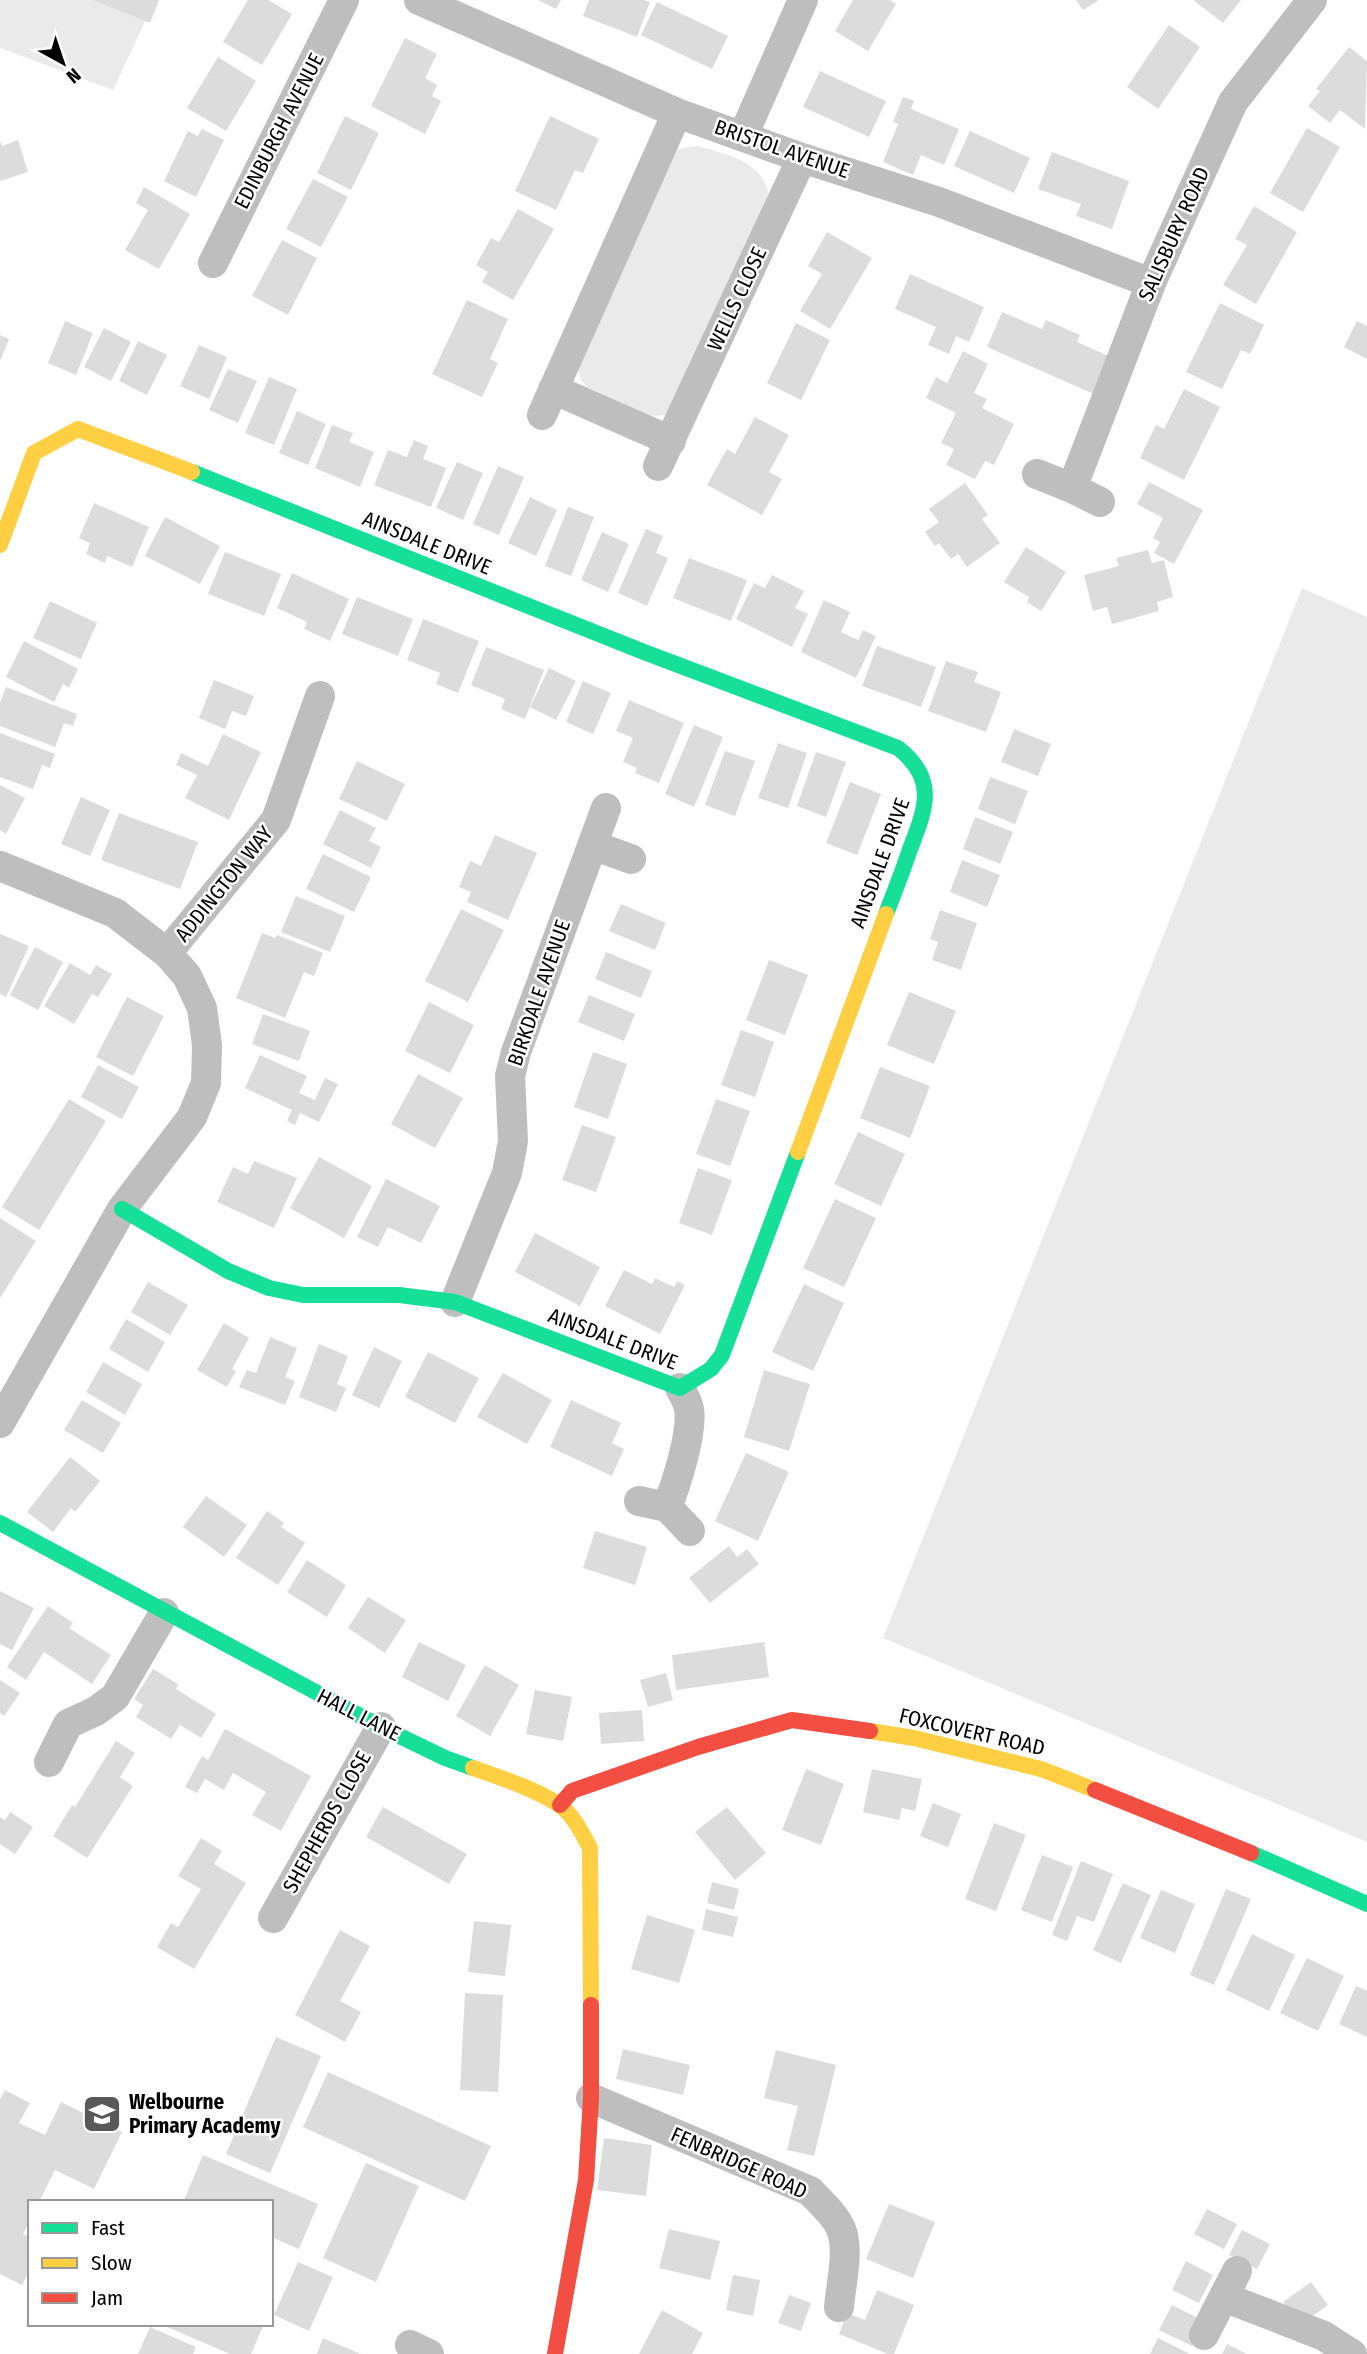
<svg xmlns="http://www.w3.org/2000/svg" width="1367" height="2354" viewBox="0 0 1367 2354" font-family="'Fira Sans Condensed',sans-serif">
  <rect width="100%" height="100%" fill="#fff"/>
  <path fill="#eaeaea" d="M0,0H116L149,13L113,90L0,48Z
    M698,146C728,155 764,161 769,197L668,415L650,416L587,387L581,380L577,365L675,152L682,148Z
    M1302,588L1367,617V1842L883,1638Z"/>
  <path fill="#dcdcdc" d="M93,0H159L150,23Z
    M248,0H268L292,14L262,65L223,42Z
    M538,0H561L556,9Z
    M589,0H644L650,2L637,37L583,16Z
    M853,0H890L896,4L868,51L835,31Z
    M1076,0H1099L1083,10Z
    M1193,0H1241L1223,23Z
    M657,2L728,36L712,69L641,35Z
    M1169,25L1200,47L1158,109L1127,87Z
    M405,38L437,54L425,78L437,85L432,96L441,101L425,134L371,106Z
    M1349,47L1367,61L1365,129L1340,110L1330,123L1308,106L1320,91L1316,89Z
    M218,57L256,81L226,131L187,108Z
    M820,71L886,101L869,137L803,107Z
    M903,97L914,101L911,109L959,129L944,165L921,155L913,175L883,162L898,124L893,122Z
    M345,116L379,133L351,190L317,173Z
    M550,116L599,139L583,173L575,170L556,210L515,191Z
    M1307,128L1340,147L1303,212L1270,193Z
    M202,129L224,140L196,197L164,181L188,131L198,136Z
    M970,131L1030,158L1014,193L954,166Z
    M18,140L28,172L0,181V141L2,146Z
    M1052,152L1129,181L1112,229L1076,216L1081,204L1038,189Z
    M313,179L348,197L321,247L286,229Z
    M144,187L190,214L159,269L125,250L148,210L136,203Z
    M1254,206L1297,232L1256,304L1223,285L1247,245L1235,239Z
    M518,209L554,229L513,300L482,282L488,272L476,265L491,238L499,242Z
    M827,232L872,258L830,329L800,311L822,274L808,266Z
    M282,240L317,258L288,315L252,296Z
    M910,274L984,307L969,342L956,336L949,354L928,345L936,327L895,309Z
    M467,300L508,319L490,359L498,363L482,397L432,374Z
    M1220,303L1264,325L1250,354L1241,350L1222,389L1186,372Z
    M1002,312L1042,329L1046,320L1080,335L1077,342L1113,358L1096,395L987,347Z
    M65,321L93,333L76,375L48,363Z
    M1357,321L1367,326V359L1344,347Z
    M796,323L830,340L801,400L767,383Z
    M104,328L131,342L111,381L84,367Z
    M0,335L9,339L0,361Z
    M138,341L167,355L147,395L119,381Z
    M199,345L227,357L209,399L180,386Z
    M963,351L988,364L974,393L987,399L982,408L1014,424L994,465L985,461L975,479L946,465L954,449L941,443L956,413L926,398L936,377L947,383Z
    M228,369L257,381L238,423L209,410Z
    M269,377L297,389L274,445L245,433Z
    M1184,389L1220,407L1184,480L1140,458L1156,425L1164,429Z
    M297,411L326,424L308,465L279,453Z
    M755,417L789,435L769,472L782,479L762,515L707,485L727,449L735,454Z
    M332,425L353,433L349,442L374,452L360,487L315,468Z
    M414,440L428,446L423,459L446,468L431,507L374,485L388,450L407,457Z
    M457,462L483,473L463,520L436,508Z
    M498,466L524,477L499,535L473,524Z
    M1149,482L1203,510L1174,564L1154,553L1160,542L1153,538L1163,518L1137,504Z
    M965,483L988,515L982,519L1000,543L967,567L958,554L951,559L939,543L935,546L925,532L939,522L929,509Z
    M530,497L557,510L536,556L508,543Z
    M94,503L149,527L132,567L107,556L105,563L86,554L90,543L79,538Z
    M568,507L594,517L571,576L545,566Z
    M165,517L220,546L200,584L145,556Z
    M646,529L663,536L656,553L668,558L647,606L618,593Z
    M602,532L629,544L608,592L581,580Z
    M1026,547L1066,572L1041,611L1027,602L1029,597L1004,582Z
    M1148,550L1152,563L1164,560L1173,597L1157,602L1159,611L1112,624L1107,607L1093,611L1084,575L1119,566L1116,558Z
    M225,552L281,574L264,616L208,594Z
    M689,558L747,580L731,621L673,598Z
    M292,573L349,599L330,641L304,629L307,622L277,608Z
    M772,575L804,591L795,608L808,614L792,647L736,619L754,583L765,588Z
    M357,597L413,619L398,656L342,634Z
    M824,600L850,612L841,632L858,640L863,630L876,636L856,678L801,652Z
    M50,601L97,623L81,659L33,638Z
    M423,619L479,641L458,693L436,684L440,673L407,660Z
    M24,641L78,669L69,688L63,684L54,702L6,677Z
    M877,646L936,667L921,707L862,686Z
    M486,647L544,670L525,719L501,709L505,699L471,685Z
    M946,661L978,672L974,682L1001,692L986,732L928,711Z
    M549,668L576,681L556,720L530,707Z
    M214,680L254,696L246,716L232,711L225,729L199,718Z
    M583,681L611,693L593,734L566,722Z
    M6,687L77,714L73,726L64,723L55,747L0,726V703Z
    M629,700L684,723L659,783L635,773L637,768L623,762L633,738L616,731Z
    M694,725L723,737L694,807L665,794Z
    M1014,729L1051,744L1038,776L1001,762Z
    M0,733L55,754L50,768L42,765L33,789L0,777Z
    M223,734L261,752L229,820L185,798L197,775L176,765L181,753L208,766Z
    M778,743L807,753L788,808L758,798Z
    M725,751L755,761L735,816L705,805Z
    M816,752L846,762L826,817L797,806Z
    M357,761L405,784L387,821L339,799Z
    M990,777L1028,791L1015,824L978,809Z
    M850,782L881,794L857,855L826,843Z
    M0,785L25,798L6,834L0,830Z
    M81,797L110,810L90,856L61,844Z
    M340,810L376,828L369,841L381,847L371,868L323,844Z
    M119,813L198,842L180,889L101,860Z
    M975,817L1013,832L1000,864L963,849Z
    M495,835L537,853L508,920L467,902L471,892L459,887L470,861L481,866Z
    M323,854L371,877L354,912L306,889Z
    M962,860L1000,875L987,907L950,892Z
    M296,896L345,916L330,952L281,932Z
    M621,904L666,923L655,950L609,931Z
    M461,909L504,930L468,1002L425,981Z
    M940,910L977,923L961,970L932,960L938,942L930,939Z
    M262,933L275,938L277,935L323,953L314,976L304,972L285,1018L236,998Z
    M0,934L29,946L6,997L0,994Z
    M35,947L63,962L38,1010L10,995Z
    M606,952L652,971L641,998L595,979Z
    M769,960L808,975L785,1035L746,1020Z
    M70,963L90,975L96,965L112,974L98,997L92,994L74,1024L44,1006Z
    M909,992L956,1011L934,1064L887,1045Z
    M589,995L635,1014L624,1041L578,1022Z
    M127,997L164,1016L133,1076L96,1057Z
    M429,1002L474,1025L450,1073L405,1051Z
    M263,1014L310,1031L299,1061L252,1044Z
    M741,1030L774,1042L755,1097L721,1085Z
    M593,1052L627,1064L608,1119L574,1107Z
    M260,1055L307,1076L299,1093L315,1100L325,1078L338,1084L319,1122L300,1113L295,1125L287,1121L292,1110L245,1088Z
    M98,1065L139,1087L122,1119L81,1097Z
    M880,1067L930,1086L910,1138L860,1118Z
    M418,1074L463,1098L435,1148L391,1124Z
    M69,1099L106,1121L39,1230L2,1207Z
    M716,1099L750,1111L730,1166L696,1154Z
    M582,1125L616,1137L596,1192L562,1180Z
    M858,1132L905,1154L881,1206L834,1184Z
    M319,1157L372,1186L344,1238L290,1208Z
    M254,1161L297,1178L274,1228L217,1202L233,1167L248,1174Z
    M698,1168L732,1180L712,1235L679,1223Z
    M386,1179L440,1206L421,1243L388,1227L378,1247L357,1237Z
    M835,1199L876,1218L844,1287L803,1268Z
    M0,1218L36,1241L0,1298Z
    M535,1233L600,1267L580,1306L515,1272Z
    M624,1270L652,1284L655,1278L674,1287L677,1281L685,1285L660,1334L605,1306Z
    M148,1282L188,1305L170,1335L131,1312Z
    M804,1284L844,1303L813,1371L772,1352Z
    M126,1319L165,1342L148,1372L109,1349Z
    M224,1323L249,1338L232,1369L236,1371L227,1387L197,1370Z
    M270,1337L297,1348L285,1377L295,1381L285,1405L239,1387L247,1370L256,1373Z
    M319,1344L348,1356L337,1384L346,1388L336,1412L299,1397Z
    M374,1347L402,1361L379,1408L352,1395Z
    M428,1352L479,1378L455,1423L405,1397Z
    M103,1362L142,1384L125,1415L86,1392Z
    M764,1370L810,1384L789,1451L744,1437Z
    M503,1373L552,1400L527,1444L477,1417Z
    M82,1400L121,1423L103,1453L64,1430Z
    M571,1400L621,1423L612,1443L624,1449L612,1476L550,1447Z
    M746,1453L789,1472L758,1541L715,1521Z
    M70,1457L100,1481L75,1512L71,1508L53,1532L27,1512Z
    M206,1496L247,1525L224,1557L183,1527Z
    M267,1511L284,1523L281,1527L305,1543L278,1585L236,1558Z
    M595,1531L647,1547L635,1585L583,1568Z
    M729,1546L737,1557L747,1549L759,1564L710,1603L689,1578Z
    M307,1560L346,1585L327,1617L287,1592Z
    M0,1591L34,1608L12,1650L0,1644Z
    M368,1597L406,1620L385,1653L348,1628Z
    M48,1606L73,1623L69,1628L111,1655L92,1684L44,1652L26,1680L7,1667Z
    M419,1642L466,1665L448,1701L402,1677Z
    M764,1642L769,1677L676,1690L672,1655Z
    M485,1665L519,1685L490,1736L456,1716Z
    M153,1669L178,1684L176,1689L216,1714L201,1738L180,1725L171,1739L136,1717L143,1705L134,1699Z
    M666,1673L673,1700L648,1707L640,1680Z
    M0,1680L20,1693L4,1716L0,1713Z
    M535,1690L572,1697L563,1741L526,1734Z
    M642,1710L644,1741L601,1744L599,1713Z
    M225,1729L311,1776L281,1831L252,1815L266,1792L233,1773L224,1790L205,1779L197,1793L185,1787L202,1756L208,1760Z
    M116,1741L135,1753L120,1777L133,1786L87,1858L53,1836L72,1805L75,1807Z
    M806,1769L844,1784L821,1845L782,1830Z
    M872,1769L922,1779L915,1811L902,1808L899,1820L863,1812Z
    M933,1803L961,1814L948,1847L920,1836Z
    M383,1807L467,1854L449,1884L366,1837Z
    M727,1807L766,1853L735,1880L695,1832Z
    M10,1812L33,1827L15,1854L0,1844V1817L5,1820Z
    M994,1823L1026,1835L996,1911L965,1899Z
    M201,1838L222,1851L214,1864L246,1883L194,1969L157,1947L171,1923L178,1927L201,1889L178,1876Z
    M1042,1855L1073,1867L1052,1922L1021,1910Z
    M1081,1861L1113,1874L1094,1922L1077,1916L1067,1941L1052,1935Z
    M712,1882L739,1889L734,1910L707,1903Z
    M1123,1883L1151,1895L1121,1963L1093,1950Z
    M1226,1889L1251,1899L1214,1985L1190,1975Z
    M1161,1890L1195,1904L1175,1953L1140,1938Z
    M706,1909L738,1917L733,1937L702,1930Z
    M647,1915L695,1930L679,1983L631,1969Z
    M474,1921L511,1925L505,1976L468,1972Z
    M340,1930L370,1946L340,2001L361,2012L345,2042L295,2015Z
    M1252,1934L1295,1955L1269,2011L1226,1990Z
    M1307,1958L1344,1976L1318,2031L1280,2013Z
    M1356,1986L1367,1991V2037L1339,2024Z
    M465,1993L503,1995L498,2092L460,2090Z
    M276,2037L321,2056L270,2173L226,2154Z
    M623,2049L690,2065L683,2095L616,2079Z
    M776,2050L836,2065L814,2156L787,2150L798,2106L764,2098Z
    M328,2072L491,2146L465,2201L303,2127Z
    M5,2090L30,2103L19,2123L45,2135L61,2102L122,2132L94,2189L55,2170L39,2202H30V2221L23,2234L30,2237V2269L22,2285L0,2274V2099Z
    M604,2138L652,2145L646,2196L597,2190Z
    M203,2155L318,2204L299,2249L271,2237V2202L184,2200Z
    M366,2163L419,2186L376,2282L323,2258Z
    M889,2204L935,2222L913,2278L866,2259Z
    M1207,2209L1237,2224L1224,2249L1194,2234Z
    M669,2229L720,2241L710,2280L659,2268Z
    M1242,2230L1270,2244L1257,2269L1229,2255Z
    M1186,2261L1213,2275L1199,2303L1172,2290Z
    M298,2262L333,2277L309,2331L274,2315Z
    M733,2275L760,2280L753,2316L726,2310Z
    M1311,2282L1328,2305L1300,2325L1283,2302Z
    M877,2290L914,2305L894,2354H888L839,2334L847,2313L865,2320Z
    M789,2295L811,2303L801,2331L778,2323Z
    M1172,2305L1204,2321L1192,2346L1159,2330Z
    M662,2310L703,2333L692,2354H639Z
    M160,2324H264L251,2354H230Z
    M150,2327L196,2347L193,2354H138Z
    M323,2338L361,2354H317Z
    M1158,2338L1190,2354H1150Z
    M1227,2344L1247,2354H1222Z"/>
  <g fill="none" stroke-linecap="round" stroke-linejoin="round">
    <path stroke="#bebebe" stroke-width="30" d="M419,0L677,113L802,158L939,202L1151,283
      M743,136L803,0
      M213,263L344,0
      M553,389L671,441
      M542,415L677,113
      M658,466L802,158
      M1037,474L1072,488
      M1100,502L1072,488L1151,283L1233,102L1312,0
      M592,845L631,859
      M0,866L115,913L167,953L187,976L202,1008L207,1045L206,1083L192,1117L122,1209L0,1423
      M167,953L276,820L320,696
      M455,1302L507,1173L513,1141L510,1076L516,1052L606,808
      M639,1501L667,1507L690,1531
      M667,1507C676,1485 693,1432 689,1409C688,1402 683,1394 680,1388
      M49,1762L68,1724L96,1711L115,1697L164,1613
      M273,1918L381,1727
      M591,2098L810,2191C821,2203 839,2218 843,2235C848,2257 841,2284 839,2307
      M1224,2297L1324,2336L1352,2354
      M1204,2335L1237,2271
      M410,2345L429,2354"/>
    <path stroke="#16e098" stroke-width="16" d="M192,472L644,652L898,748C939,780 925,810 909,852C902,873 894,893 886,914
      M122,1209L228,1271L269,1288L303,1295H399L455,1302L680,1388L711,1369L722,1355L798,1152
      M0,1523L381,1727L445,1758L473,1768
      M1251,1853L1367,1904"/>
    <path stroke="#ffcf43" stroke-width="16" d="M0,545L34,453L78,429L192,472
      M798,1152L886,914
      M870,1731L914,1738L1041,1769L1095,1790
      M473,1768C501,1778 533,1788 558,1804C573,1814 582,1833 590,1848L591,2005"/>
    <path stroke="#f24e42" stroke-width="16" d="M1095,1790L1251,1853
      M560,1805L572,1791L698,1747L792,1720L870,1731
      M555,2354L586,2180L591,2098V2005"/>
  </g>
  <defs>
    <g id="school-square" transform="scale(2.0125)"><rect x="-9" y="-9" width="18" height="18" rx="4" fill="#595959" stroke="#fff"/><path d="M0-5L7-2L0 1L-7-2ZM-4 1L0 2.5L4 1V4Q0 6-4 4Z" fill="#fff"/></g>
  </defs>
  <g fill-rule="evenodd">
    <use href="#school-square" x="102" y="2114"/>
  </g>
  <g text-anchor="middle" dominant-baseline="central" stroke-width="5" stroke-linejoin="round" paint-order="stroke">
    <g font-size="21" fill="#000" stroke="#fff">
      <text transform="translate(279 131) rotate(-63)">EDINBURGH AVENUE</text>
      <text transform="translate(782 149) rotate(19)">BRISTOL AVENUE</text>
      <text transform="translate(1174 234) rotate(-66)">SALISBURY ROAD</text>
      <text transform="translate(737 299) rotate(-65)">WELLS CLOSE</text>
      <text transform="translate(427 543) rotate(22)">AINSDALE DRIVE</text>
      <text transform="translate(880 863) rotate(-70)">AINSDALE DRIVE</text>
      <text transform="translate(224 884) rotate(-51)">ADDINGTON WAY</text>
      <text transform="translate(539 993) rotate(-71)">BIRKDALE AVENUE</text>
      <text transform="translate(613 1339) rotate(21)">AINSDALE DRIVE</text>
      <text transform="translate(359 1715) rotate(27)">HALL LANE</text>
      <text transform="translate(972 1732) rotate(13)">FOXCOVERT ROAD</text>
      <text transform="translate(327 1822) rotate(-61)">SHEPHERDS CLOSE</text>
      <text transform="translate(739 2163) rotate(24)">FENBRIDGE ROAD</text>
    </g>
    <g font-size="21" font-weight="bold" fill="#000" stroke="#fff" text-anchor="start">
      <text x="129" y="2102">Welbourne<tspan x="129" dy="24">Primary Academy</tspan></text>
    </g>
  </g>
  <rect x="28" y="2200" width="245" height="126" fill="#ffffff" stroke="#999999" stroke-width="2"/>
  <rect x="42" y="2223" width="35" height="10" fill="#16e098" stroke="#999999" stroke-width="2"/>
  <text x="91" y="2235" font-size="21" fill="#000000">Fast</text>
  <rect x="42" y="2258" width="35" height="10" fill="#ffcf43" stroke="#999999" stroke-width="2"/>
  <text x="91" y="2270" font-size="21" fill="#000000">Slow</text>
  <rect x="42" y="2293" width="35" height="10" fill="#f24e42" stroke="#999999" stroke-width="2"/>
  <text x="91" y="2305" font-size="21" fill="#000000">Jam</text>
  <g transform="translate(63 63) rotate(140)" stroke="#ffffff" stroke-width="5" paint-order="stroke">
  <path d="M0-5L12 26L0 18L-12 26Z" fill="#000000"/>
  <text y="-10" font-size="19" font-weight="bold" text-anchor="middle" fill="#000000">N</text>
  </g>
</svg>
